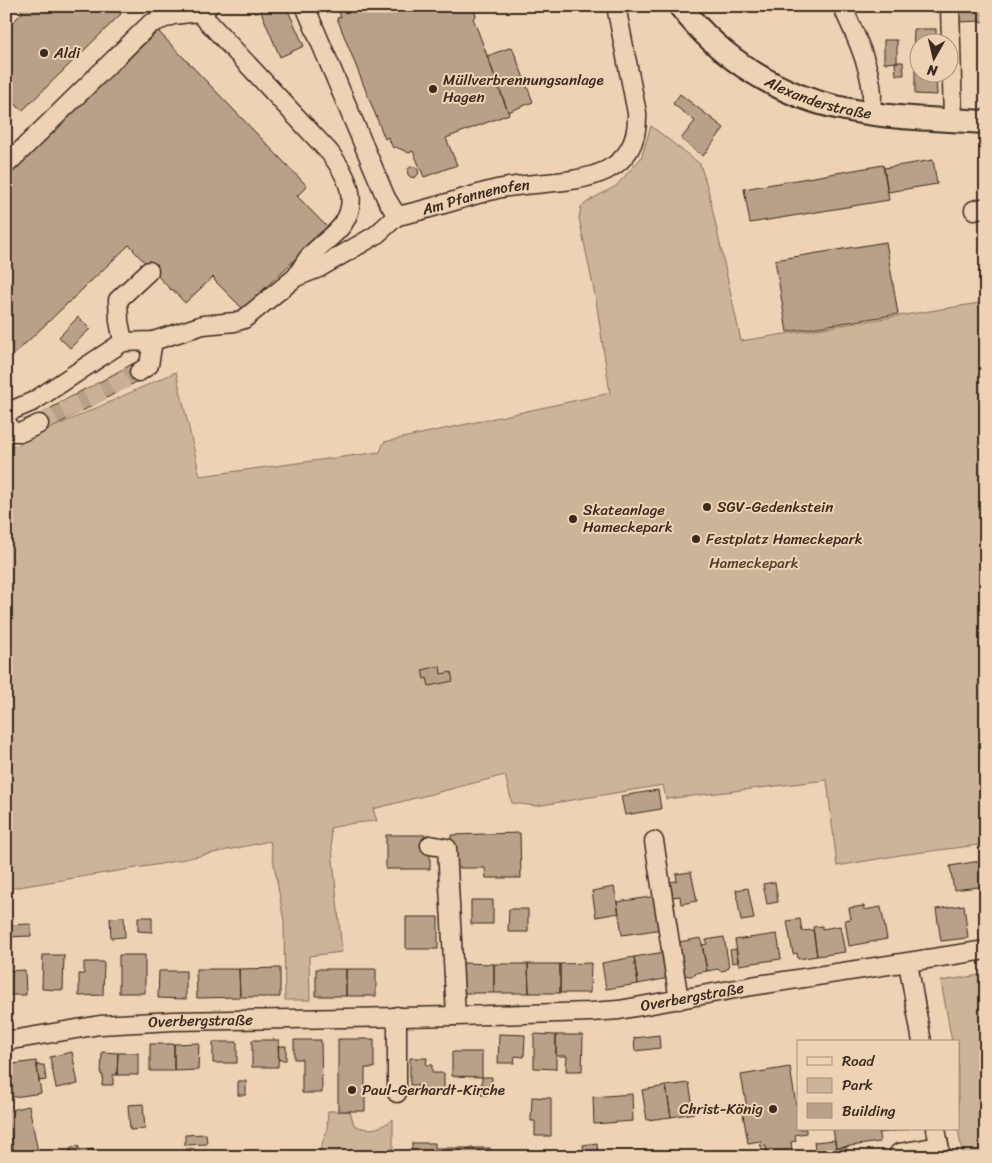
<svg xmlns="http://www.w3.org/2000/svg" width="992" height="1163" viewBox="0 0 992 1163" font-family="Sriracha,sans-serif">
  <rect width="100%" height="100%" fill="#edd2b4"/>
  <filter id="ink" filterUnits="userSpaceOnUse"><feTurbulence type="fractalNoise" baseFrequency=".02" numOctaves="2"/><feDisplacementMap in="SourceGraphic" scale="10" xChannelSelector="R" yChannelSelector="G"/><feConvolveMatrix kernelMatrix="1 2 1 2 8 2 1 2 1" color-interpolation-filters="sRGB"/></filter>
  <g filter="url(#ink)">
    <path fill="#ccb499" stroke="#846f5c" d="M651,126L700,164L708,189L741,341L986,302V844L900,855L837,866L827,780L666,799L663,785L536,806L512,803L505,775L373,809L377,821L354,823L330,828L342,952L309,956L310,1000H285L284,921L270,841L161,864L6,889V447L19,445L41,430L43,432L176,372L200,476L380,452L384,442L610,393L596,300L579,218L581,207L592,199L616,186L641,158Z
      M986,974V1157H963L958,1129V1042H952L941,981Z
      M328,1111H350L354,1125C369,1132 380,1129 393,1119V1157H321L319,1153L327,1130Z"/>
    <path fill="#a58e76" stroke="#7b6653" d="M192,1148L198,1151L199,1157H184L186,1149Z"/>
    <path fill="#b8a188" stroke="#3b2a1e" d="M18,6H113L121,14L22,111L6,94V90L13,83L6,77V29L23,12Z
      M261,6H286L304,46L280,57L259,7Z
      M347,6H473L476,16L473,18L509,114L446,138L457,165L424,177L413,151L409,153L396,147L393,148L388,137L385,139L337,18L341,17L338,10Z
      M957,6H986V22L983,23L982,21L957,22Z
      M914,29H936V42H920V56H913Z
      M158,31L307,186L297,196L328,228L243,309L214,280L215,279L213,277L185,303L172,289L171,290L133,250L134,249L129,245L6,362V176Z
      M884,40H897V62L884,63Z
      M512,47L533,102L508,112L487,56Z
      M895,62H903L904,75H896Z
      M915,69H920V72H936L937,95L915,94Z
      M680,94L724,128L703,156L681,139L695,121L673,104Z
      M933,160L937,184L888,192L884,168Z
      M883,165L889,200L750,223L744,189Z
      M407.5 172a5.5 5.5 0 1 1 11 0a5.5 5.5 0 1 1-11 0Z
      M886,242L898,314L787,332L775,260Z
      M78,317L90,329L70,348L59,337Z
      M134,363L142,379L43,432L35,417L85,389V390Z
      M440,666L441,674L451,672L453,681L429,686L427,678L424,679L422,670Z
      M658,790L661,809L625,815L621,796Z
      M520,833L521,878H486L485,868H452L451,835Z
      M386,835H430V869H386Z
      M986,860V886L954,890L950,866Z
      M691,872L697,901L681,904L680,896L672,897L669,882L677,881L676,874Z
      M775,882L778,902L767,904L763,884Z
      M614,887L619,913L596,917L592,891Z
      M748,888L754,919L741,921L736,890Z
      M657,896L663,929L622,935L617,902Z
      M471,900H493V924H471Z
      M964,905L968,938L941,941L936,909Z
      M864,906V910L881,907L887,939L849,946L845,920L851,919L849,908Z
      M509,909H528V932H508Z
      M124,917L125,937L111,938L110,918Z
      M138,917H152V932L138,931Z
      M406,917H438V949H406Z
      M800,919L802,931L813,930L817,956L798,959L797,953L793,954L787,921Z
      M31,924V936L6,937V925Z
      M822,926V929L840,926L845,952L817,956L813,927Z
      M777,934L781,959L739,965L735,940Z
      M724,937L729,967L726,970L720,971L718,969L707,971L702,945L707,944L706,940Z
      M701,938L707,971L696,973L695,975L690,976L684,975L679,942Z
      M6,948L11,957L10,971H6Z
      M736,949L738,962L732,963L730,950Z
      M665,952L669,978L638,984L634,957Z
      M43,955H64L63,990L42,989Z
      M119,955H145V993H119Z
      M634,957L638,984L606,989L602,963Z
      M84,962H104L103,995L79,996V974H84Z
      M463,963L494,964V993H462Z
      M591,963L590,993H560V964Z
      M494,964H528L529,993H494Z
      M528,964H560V993H529Z
      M280,968V997H240L239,969Z
      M196,969H239L240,997L197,998Z
      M316,969H346V996H316Z
      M346,969H376V996H346Z
      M25,970L26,995H6V971Z
      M159,971H186V999L158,998Z
      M499,1034L525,1035L524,1057L515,1056L514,1063H498Z
      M534,1034L556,1035V1069L534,1068Z
      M556,1035H583L582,1071H566L567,1056H556Z
      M659,1035L660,1048L635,1051L634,1038Z
      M338,1039H374V1068H365V1111H338Z
      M252,1040H279L278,1067H252Z
      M294,1040H321L322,1093H302V1059H294Z
      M213,1042H237V1063H213Z
      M199,1043L198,1070L174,1071V1044Z
      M150,1044H174V1071H150Z
      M278,1046H286V1060H279Z
      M72,1052L78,1084L56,1088L50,1057Z
      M102,1052L118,1053L117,1075H113V1085H102L103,1075H101Z
      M452,1052H482V1077L452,1076Z
      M118,1053H138V1075H117Z
      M410,1058H427L426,1065H432V1073H444V1096L416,1095L417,1085H410Z
      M36,1061L41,1093L8,1098L6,1065Z
      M37,1065H44L46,1080L39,1081Z
      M790,1067L796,1105H798V1129H806V1133L795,1135L796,1141L791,1142L793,1157H767L766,1146L761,1147L760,1141L748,1143L743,1114L748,1113L741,1075Z
      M482,1077H492L491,1095H481Z
      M238,1081H246V1095H238Z
      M689,1083L694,1113L671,1117L666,1086Z
      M666,1086L671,1117L647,1120L642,1090Z
      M632,1094L633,1121L594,1124L593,1097Z
      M532,1097L551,1098V1136H535V1121H531Z
      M143,1104L145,1129L130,1130L128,1105Z
      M29,1106L39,1157H15L6,1111Z
      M833,1129H878L880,1142L836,1148Z
      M879,1129H908L880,1133Z
      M206,1134L207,1144L185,1145V1135Z
      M835,1140L836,1148L846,1147L847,1157H816L814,1142Z
      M412,1143H435V1148H490V1157H412Z
      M597,1143L598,1157H584L583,1145Z
      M78,1145L80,1151L93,1149L94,1157H63V1153L70,1152V1149Z"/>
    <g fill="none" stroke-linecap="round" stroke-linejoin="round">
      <path stroke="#c9b096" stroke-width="18" stroke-dasharray="18 9" stroke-linecap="butt" d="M39,424L139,372"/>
      <g stroke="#3b2a1e" stroke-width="21">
        <g id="minor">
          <path id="s1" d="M305,6L386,198L397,216C432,209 464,197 497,189C549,177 640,194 637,113L616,6"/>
          <path d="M842,6C854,32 870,65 872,93C872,100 871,107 871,113"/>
          <path d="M950,6L953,120"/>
          <path d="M199,12L330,153C346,174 360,199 343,224C334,237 319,245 309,257C304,263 300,271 296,277"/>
          <path d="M6,165L150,24L173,15L199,12L209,6"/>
          <path d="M974,210L986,207"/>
          <path d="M123,342L119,321L118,300L149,271"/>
          <path d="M139,372L149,365L153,341"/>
          <path d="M6,413L34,401L123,342L153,341L203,325L235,322L244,319L296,277L319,268L364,242L376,235L397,216"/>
          <path d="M6,421L12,432H22L39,424"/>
          <path d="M654,841L679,1000"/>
          <path d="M430,845L447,848L456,1016"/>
          <path d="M908,963L922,1042"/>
          <path d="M397,1016V1093"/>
          <path id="s2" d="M6,1041L100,1025L173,1021L456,1016L591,1012L619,1010L752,986L986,950"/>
          <path d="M936,1129L941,1156"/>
          <path d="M899,1153L939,1146"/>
        </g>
      </g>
      <g stroke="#3b2a1e" stroke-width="26">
        <g id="major">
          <path id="s3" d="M680,6C721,59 779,96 845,109C891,119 939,119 986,122"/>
        </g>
      </g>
      <use href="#minor" stroke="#edd2b4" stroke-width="18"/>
      <use href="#major" stroke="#edd2b4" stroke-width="22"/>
    </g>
  </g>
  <g fill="#3b2a1e" stroke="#edd2b4" stroke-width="2">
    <circle cx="44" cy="53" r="5"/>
    <circle cx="433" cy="89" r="5"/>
    <circle cx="707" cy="507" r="5"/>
    <circle cx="573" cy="519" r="5"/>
    <circle cx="696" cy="539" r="5"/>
    <circle cx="352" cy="1090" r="5"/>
    <circle cx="773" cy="1109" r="5"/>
  </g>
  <g text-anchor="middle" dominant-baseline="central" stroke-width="4" stroke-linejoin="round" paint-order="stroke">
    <g font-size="15" fill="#3b2a1e" stroke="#edd2b4" text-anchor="start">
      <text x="54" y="53">Aldi</text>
      <text x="443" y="80">Müllverbrennungsanlage<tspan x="443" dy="17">Hagen</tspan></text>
      <text x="717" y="507">SGV-Gedenkstein</text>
      <text x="583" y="510">Skateanlage<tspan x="583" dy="17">Hameckepark</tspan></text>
      <text x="706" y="539">Festplatz Hameckepark</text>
      <text x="362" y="1090">Paul-Gerhardt-Kirche</text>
      <text x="763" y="1109" text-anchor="end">Christ-König</text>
    </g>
    <g font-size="15" fill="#3b2a1e" stroke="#edd2b4">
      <text stroke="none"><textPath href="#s3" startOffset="170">Alexanderstraße</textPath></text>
      <text stroke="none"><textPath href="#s1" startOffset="311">Am Pfannenofen</textPath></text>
      <text stroke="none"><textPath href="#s2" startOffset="689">Overbergstraße</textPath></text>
      <text stroke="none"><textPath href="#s2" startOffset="196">Overbergstraße</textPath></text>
    </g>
    <g font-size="15" fill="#513f30" stroke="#edd2b4">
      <text x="754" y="563">Hameckepark</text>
    </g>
  </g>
  <rect width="992" height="1163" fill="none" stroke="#edd2b4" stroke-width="25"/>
  <rect x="12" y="12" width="967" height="1138" fill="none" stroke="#3b2a1e" stroke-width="2" filter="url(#ink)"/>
  <rect x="797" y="1040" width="162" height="90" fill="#edd2b4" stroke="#a68f78"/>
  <rect x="807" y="1057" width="25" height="8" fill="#edd2b4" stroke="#a68f78"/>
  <text x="842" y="1066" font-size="15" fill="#3b2a1e">Road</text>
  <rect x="807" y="1078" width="25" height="15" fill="#ccb499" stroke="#a68f78"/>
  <text x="842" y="1090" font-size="15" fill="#3b2a1e">Park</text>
  <rect x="807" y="1103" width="25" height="15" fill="#b8a188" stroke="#a68f78"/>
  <text x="842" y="1116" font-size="15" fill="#3b2a1e">Building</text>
  <g transform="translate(934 58) rotate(188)"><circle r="24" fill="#edd2b4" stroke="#a68f78"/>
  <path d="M0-4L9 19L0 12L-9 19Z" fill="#3b2a1e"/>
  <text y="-8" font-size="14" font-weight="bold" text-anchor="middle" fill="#3b2a1e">N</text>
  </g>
</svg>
